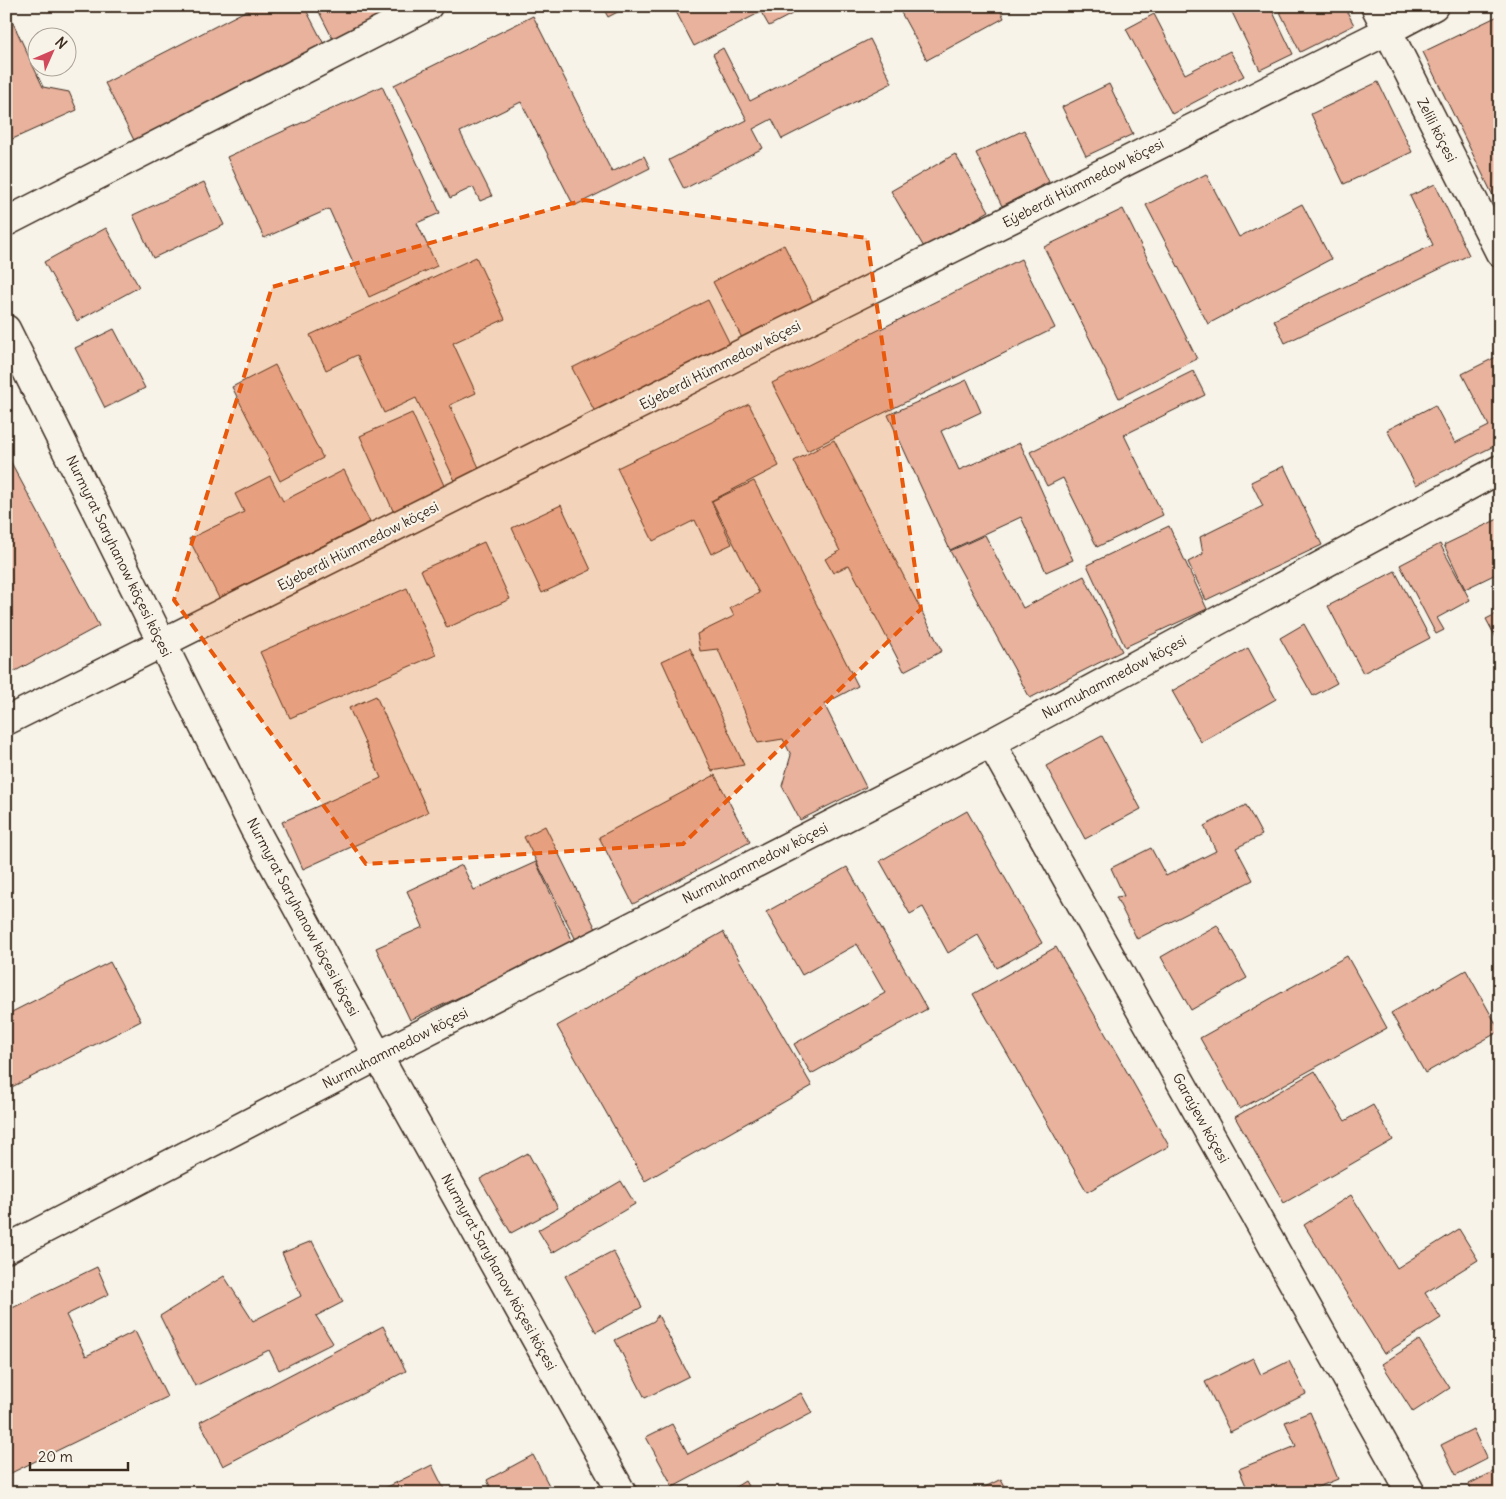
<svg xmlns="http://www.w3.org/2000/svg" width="1506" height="1499" viewBox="0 0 1506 1499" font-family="Delius,sans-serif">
  <rect width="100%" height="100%" fill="#f7f3e8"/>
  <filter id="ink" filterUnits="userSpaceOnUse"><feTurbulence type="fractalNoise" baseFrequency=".02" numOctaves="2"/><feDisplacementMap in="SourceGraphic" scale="10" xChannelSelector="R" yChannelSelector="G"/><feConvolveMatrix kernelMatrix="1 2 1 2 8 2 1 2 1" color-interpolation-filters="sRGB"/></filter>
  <g filter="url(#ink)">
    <path fill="#e8b29d" stroke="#3b2a1e" d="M255,6H304L327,50L137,146L105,83Z
      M316,6H422L338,49Z
      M602,6H629L608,17Z
      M673,6H788L792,14L769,26L761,12L694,46Z
      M904,6H998L1004,18L927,60L899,9Z
      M1229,6H1270L1293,54L1260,70Z
      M1277,6H1344L1354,25L1300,52Z
      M6,8L43,87L69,92L77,110L6,142Z
      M1154,14L1185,74L1230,51L1244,76L1172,114L1126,29Z
      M1500,15V210L1423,52Z
      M533,16L612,172L644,156L650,168L574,206L521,102L460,132L492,196L480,201L473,187L450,198L394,85Z
      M870,39L892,83L782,139L772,119L753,129L763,148L684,189L669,160L747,120L713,54L723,48L750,101Z
      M1378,82L1412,152L1344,184L1311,114Z
      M1109,84L1133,134L1086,156L1062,107Z
      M382,86L440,213L417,223L437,266L369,297L329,209L264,238L227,157Z
      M1024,130L1049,182L1002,206L976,153Z
      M955,154L989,211L925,249L891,191Z
      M1206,174L1239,237L1302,204L1331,259L1208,324L1146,205Z
      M204,182L224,225L153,258L133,215Z
      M1435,184L1469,255L1285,343L1274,320L1433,245L1410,196Z
      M1123,209L1197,359L1119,398L1044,247Z
      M106,228L139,287L77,321L44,262Z
      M784,245L813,302L742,338L713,282Z
      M476,257L505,319L453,343L476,393L450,405L481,472L456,483L416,398L384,413L357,355L326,370L310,335Z
      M1021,259L1055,328L807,451L772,383Z
      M708,300L730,344L595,412L572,368Z
      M114,329L145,388L105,408L75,348Z
      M1500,355V443L1416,485L1387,430L1435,405L1455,443L1489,426L1462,374Z
      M275,365L323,458L280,481L232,387Z
      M1193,371L1205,395L1124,435L1163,515L1097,547L1063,478L1047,486L1030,452Z
      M967,380L981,412L941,431L959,470L1020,443L1073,560L1046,572L1021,517L950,550L888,415Z
      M749,404L779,466L711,501L732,544L711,554L695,520L653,541L617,468Z
      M412,413L446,490L394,513L360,436Z
      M834,440L942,651L904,671L849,565L833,573L825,559L840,551L794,461Z
      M6,453L99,626L6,676Z
      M1284,466L1322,545L1206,600L1188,562L1203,554L1200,537L1263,506L1251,482Z
      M344,470L370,522L219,598L189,539L244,512L235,494L270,476L283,501Z
      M754,481L858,686L824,704L866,787L800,820L782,786L791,755L783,739L758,743L718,649L700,651L697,634L734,616L730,608L759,593L712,501Z
      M561,505L591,570L542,593L512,528Z
      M1500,518V572L1465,589L1444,545Z
      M1169,526L1207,609L1125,647L1087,565Z
      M985,535L1023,608L1084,576L1122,651L1030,698L950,551Z
      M484,542L510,599L447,628L421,570Z
      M1440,544L1470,600L1437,618L1444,630L1436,634L1400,565Z
      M1395,571L1430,638L1363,673L1328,606Z
      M407,588L436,655L290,718L260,652Z
      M1500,612V645L1486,619Z
      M1304,624L1337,683L1313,696L1280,638Z
      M690,648L744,765L712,771L662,661Z
      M1248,648L1276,699L1201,742L1172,691Z
      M376,696L428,812L303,869L282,822L381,778L349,708Z
      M1102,736L1141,809L1085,839L1046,766Z
      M715,775L750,842L633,904L599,837Z
      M1246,805L1262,835L1236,848L1253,880L1137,939L1116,897L1124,896L1111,868L1151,848L1166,876L1216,851L1204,826Z
      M967,811L1042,943L997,968L978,935L948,953L923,907L910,914L880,861Z
      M545,826L598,933L577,942L524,837Z
      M536,862L574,944L410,1020L376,948L423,927L407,891L462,865L474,890Z
      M847,867L927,1009L811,1074L794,1044L885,993L857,944L802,975L766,912Z
      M1217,925L1247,978L1191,1010L1161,957Z
      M723,932L812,1086L645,1181L557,1026Z
      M1056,947L1169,1146L1087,1192L973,994Z
      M1347,956L1387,1028L1240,1109L1200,1038Z
      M110,962L141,1021L6,1090V1015Z
      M1466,970L1500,1031L1425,1073L1391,1013Z
      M1315,1071L1345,1121L1373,1105L1393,1140L1284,1203L1235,1117Z
      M528,1153L558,1208L511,1233L480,1179Z
      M621,1181L635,1204L552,1253L538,1230Z
      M1351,1195L1397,1268L1459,1229L1478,1260L1425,1293L1441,1318L1384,1354L1304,1225Z
      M312,1241L343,1302L316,1316L333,1343L279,1370L269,1350L195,1386L160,1316L224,1276L253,1321L301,1296L282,1253Z
      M613,1251L642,1307L596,1332L565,1276Z
      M97,1267L109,1294L66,1315L86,1356L135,1331L167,1397L7,1475L6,1473V1311Z
      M658,1315L689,1376L645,1398L615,1340L654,1321Z
      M383,1326L406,1371L223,1466L200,1422Z
      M1419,1340L1450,1388L1413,1412L1382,1364Z
      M1253,1358L1261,1375L1289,1361L1306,1394L1230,1432L1205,1382Z
      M801,1393L812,1413L673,1487L646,1437L672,1424L688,1454Z
      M1310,1412L1338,1479L1303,1493H1249L1239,1469L1296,1446L1285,1422Z
      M1473,1429L1487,1459L1456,1475L1441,1445Z
      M533,1455L553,1493H493L487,1480Z
      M432,1465L446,1493H375Z
      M1497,1470L1500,1475V1493H1473L1469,1484Z
      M1001,1479L1009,1493H973Z
      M745,1481L752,1493H726Z"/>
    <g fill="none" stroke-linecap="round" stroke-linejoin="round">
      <g stroke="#3b2a1e" stroke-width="31">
        <path id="minor" d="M1375,6L1500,253
          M6,222L428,6
          M6,329L254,828L378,1056L622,1493
          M6,721L1387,31L1434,6
          M991,743L1411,1493
          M6,1249L378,1056L991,743L1500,469"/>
      </g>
      <use href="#minor" stroke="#f7f3e8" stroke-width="28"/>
    </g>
  </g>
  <path fill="#e8590c" fill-opacity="0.2" stroke="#e8590c" stroke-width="4" stroke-dasharray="10 6" stroke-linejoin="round" d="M584,200L867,238L921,609L683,844L366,864L174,600L272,287Z"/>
  <g text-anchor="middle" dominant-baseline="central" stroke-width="4.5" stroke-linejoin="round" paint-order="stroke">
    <g font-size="14" fill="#3b2a1e" stroke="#f7f3e8">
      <text transform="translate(1437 130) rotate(63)">Zelili köçesi</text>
      <text transform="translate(1083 183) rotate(-27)">Eýeberdi Hümmedow köçesi</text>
      <text transform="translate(720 365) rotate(-27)">Eýeberdi Hümmedow köçesi</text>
      <text transform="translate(358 546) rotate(-27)">Eýeberdi Hümmedow köçesi</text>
      <text transform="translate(119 556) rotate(64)">Nurmyrat Saryhanow köçesi köçesi</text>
      <text transform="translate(1114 677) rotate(-28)">Nurmuhammedow köçesi</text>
      <text transform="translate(755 863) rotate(-27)">Nurmuhammedow köçesi</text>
      <text transform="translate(303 917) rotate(62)">Nurmyrat Saryhanow köçesi köçesi</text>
      <text transform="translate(395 1048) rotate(-27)">Nurmuhammedow köçesi</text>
      <text transform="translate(1201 1118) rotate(61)">Garaýew köçesi</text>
      <text transform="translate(499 1272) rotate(61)">Nurmyrat Saryhanow köçesi köçesi</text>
    </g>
  </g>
  <rect width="1506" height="1499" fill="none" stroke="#f7f3e8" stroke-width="25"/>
  <rect x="12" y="12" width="1481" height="1474" fill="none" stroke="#3b2a1e" stroke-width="2" filter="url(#ink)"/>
  <g transform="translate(52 52) rotate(45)"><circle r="24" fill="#f7f3e8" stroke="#aca397"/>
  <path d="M0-4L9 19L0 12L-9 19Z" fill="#d1495b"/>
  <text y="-8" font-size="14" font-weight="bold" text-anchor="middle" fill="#3b2a1e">N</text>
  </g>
  <path d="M30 1462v8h98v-8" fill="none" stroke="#3b2a1e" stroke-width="2.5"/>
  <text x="38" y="1462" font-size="15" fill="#3b2a1e" stroke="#f7f3e8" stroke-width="4" paint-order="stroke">20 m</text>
</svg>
